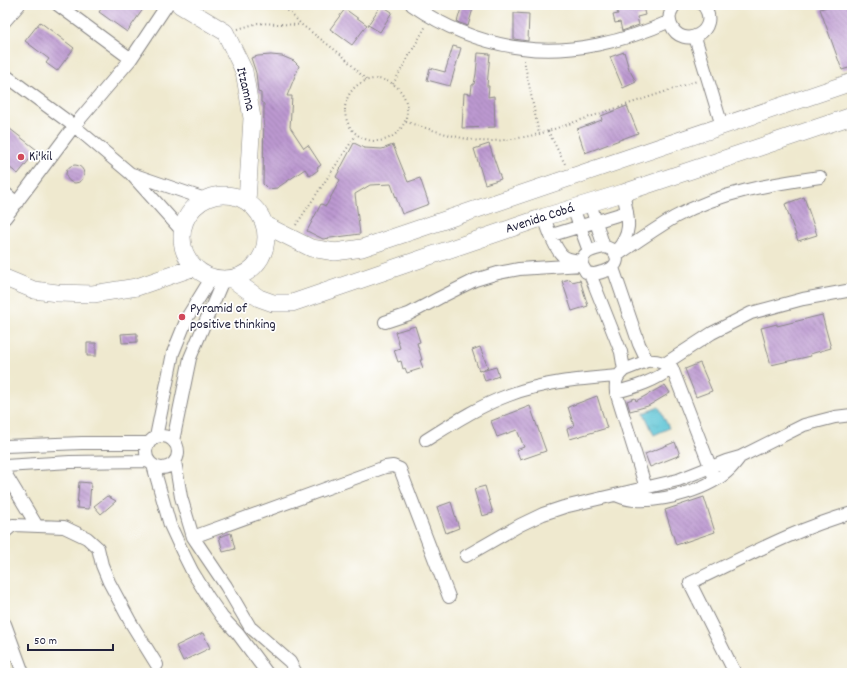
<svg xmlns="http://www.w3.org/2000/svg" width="857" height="678" viewBox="0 0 857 678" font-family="Dekko,sans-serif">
  <defs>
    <pattern id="water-ripples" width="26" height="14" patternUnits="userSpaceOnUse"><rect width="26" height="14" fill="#59c3d4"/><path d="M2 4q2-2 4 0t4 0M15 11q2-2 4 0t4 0" fill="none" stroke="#4da7b7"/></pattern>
    <pattern id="building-back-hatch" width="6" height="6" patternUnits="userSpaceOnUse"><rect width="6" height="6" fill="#bc99d0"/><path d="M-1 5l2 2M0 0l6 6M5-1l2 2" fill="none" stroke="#987caa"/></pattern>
  </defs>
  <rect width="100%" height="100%" fill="#fff"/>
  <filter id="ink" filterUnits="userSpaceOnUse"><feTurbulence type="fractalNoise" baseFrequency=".025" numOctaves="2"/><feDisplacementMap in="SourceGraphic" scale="8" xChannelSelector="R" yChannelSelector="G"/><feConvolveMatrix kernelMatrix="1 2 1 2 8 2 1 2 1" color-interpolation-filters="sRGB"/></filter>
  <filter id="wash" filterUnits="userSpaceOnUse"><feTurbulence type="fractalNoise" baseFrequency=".012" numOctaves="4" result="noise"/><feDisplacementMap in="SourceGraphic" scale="16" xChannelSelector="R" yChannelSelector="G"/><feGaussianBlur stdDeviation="0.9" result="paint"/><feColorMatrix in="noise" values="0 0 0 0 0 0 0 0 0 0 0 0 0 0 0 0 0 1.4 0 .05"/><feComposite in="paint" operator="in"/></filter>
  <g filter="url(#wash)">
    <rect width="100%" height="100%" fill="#efe9cf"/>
    <path fill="url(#water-ripples)" stroke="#3e7288" d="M659,407L669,428L654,435L644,413Z"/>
    <g id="blocks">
      <path fill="url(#building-back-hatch)" d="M104,5H146L127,32L99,12Z
        M381,5L392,12L380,32L368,25Z
        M462,5H474L468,26L457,22Z
        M623,5H627L629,11L643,7L645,15L637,17L639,25L622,31L620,22L615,23L613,15L618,14L615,7Z
        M832,5H852V67L842,70L820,9Z
        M345,9L367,25L352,45L330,29Z
        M514,13L529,14L528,41L514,39Z
        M40,22L74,48L57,71L46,63L49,59L25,41Z
        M453,46L461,48L450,86L427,80L430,68L445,72Z
        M624,52L629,69L636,82L623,88L610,57Z
        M478,53L490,54L487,86H489L488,97L494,96L495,127L462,128L464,93L471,94L472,85L474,84L476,74Z
        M271,55L282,56L294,61L299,66L287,96H292L290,127L304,148L308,145L321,165L317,168L318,170L310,176L305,169L277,188L268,189L263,184L264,104L261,102V93L258,92L256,73L251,58L258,56Z
        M627,106L638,133L585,153L577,129L602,120L601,116Z
        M5,125L37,150L18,174L5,164Z
        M354,143L364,148L382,149L393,145L408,182L420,178L429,204L402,214L391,184L370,185L355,194L360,234L323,239L307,231L321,204L326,206L340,180L336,177Z
        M489,144L501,179L485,184L474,149Z
        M66 174a9 9 0 1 1 18 0a9 9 0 1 1-18 0Z
        M804,197L817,235L798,241L785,204Z
        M570,279L572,282L580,280L588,306L572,311L562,281Z
        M822,315L831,348L810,354L811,356L771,365L761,328L777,324V326Z
        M415,326L420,342L417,343L422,360H420L423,368L407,373L405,368L403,369L401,361L398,362L394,350L400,348L395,332Z
        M137,333V342L122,343L121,334Z
        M87,343H96V356H87Z
        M480,347L488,368L479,371L472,350Z
        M700,363L712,391L696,397L685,369Z
        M496,367L499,376L485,381L482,371Z
        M665,385L670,393L648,406L630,411L627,401L635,398L636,401Z
        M597,396L607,428L570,439L567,429L574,426L568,407Z
        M530,406L546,451L520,460L516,450L524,447L517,430L497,437L491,421Z
        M675,442L680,455L650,467L645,454Z
        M79,482L91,483L89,509L77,508Z
        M485,486L493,513L482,516L474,489Z
        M107,496L116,501L101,514L94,506Z
        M704,497L715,532L676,545L665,510Z
        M451,502L459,528L446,533L437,507Z
        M231,533L235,549L223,552L219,537Z
        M203,633L210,648L183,661L176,646Z"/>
    </g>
  </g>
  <g filter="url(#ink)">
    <use href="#blocks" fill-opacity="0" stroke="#888685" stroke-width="1"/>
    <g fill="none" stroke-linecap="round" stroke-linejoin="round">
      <g stroke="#888685" stroke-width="14">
        <path id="street" d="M58,5L131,59
          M412,5C444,27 483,43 522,48C569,55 627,41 670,21
          M675,5C670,11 668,18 671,25C682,52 723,30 703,5
          M5,21L19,5
          M695,37L722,126
          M5,75L74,126L131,174L182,231
          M132,174L205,199
          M5,193L17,203
          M590,203L604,247
          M573,208L589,251
          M544,217C548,228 554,248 563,256C568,260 575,260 582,261
          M5,218L74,126L131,59L167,5
          M552,235L627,212
          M604,247C614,248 622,259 613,267C610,270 606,271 602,272C596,274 592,275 586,272L582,265C581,251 593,250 604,247Z
          M616,251C634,232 628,217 623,193
          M616,256C636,242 655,229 675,217C720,192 771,184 820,177
          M613,268L639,344L647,361C657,360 664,362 672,368L715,479
          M590,274L621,352L624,370C616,377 615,382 616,392L646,488L648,500
          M385,322L409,314L439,298L475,280L498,273L519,269L582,265
          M666,363L712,333L751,313L803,299L852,290
          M624,370L647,361
          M616,392C636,387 655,381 672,368
          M146 452a16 16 0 1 1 32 0a16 16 0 1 1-32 0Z
          M156,437L173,353L188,316L212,277
          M426,440C453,423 479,406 509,395C543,382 581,379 617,376
          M173,441L190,358L223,280
          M5,446L82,443H148
          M175,461L181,497L193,537L226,586L250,627L290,662L296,673
          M153,465L170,525L182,551L192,571L208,597L222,617L238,634L267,673
          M5,466L70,462L149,461
          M5,473L37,526
          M618,496C623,498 630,500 636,500C664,502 710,489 730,469C734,465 737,461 740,457
          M5,532L13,525L64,527L87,538L98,548L102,565L109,582L131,623L157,665
          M193,537L385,467L393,466L400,469L449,597
          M466,556L520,525L543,514L564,507L678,480L726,461L740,457L804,425L835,417L852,415
          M5,624L23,673
          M735,673L690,583C743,558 795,529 852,513"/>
      </g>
      <g stroke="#888685" stroke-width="18">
        <path id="secondary" d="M180,5L225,32L244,71L252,118L247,202
          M182 237a42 42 0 1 1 84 0a42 42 0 1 1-84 0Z
          M265,225L311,248L335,252L362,248L852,82
          M5,278L34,290L57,293L93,294L137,287L195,267
          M232,279L259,298L273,303H292L544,217L623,193L852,116"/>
      </g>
      <path stroke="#888685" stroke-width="2" stroke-dasharray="1 3" stroke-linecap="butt" d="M282,5L302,25L343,56L367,81
        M238,29L258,23L301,25
        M524,60L539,134
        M345 110a31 31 0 1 1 62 0a31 31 0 1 1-62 0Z
        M393,84L426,26
        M406,122C430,129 455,138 480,141C499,142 520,138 539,134L697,81
        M548,131L565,164
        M296,225L356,135"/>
      <use href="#street" stroke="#fff" stroke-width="12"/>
      <use href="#secondary" stroke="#fff" stroke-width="17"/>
    </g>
  </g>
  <g fill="#d1495b" stroke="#fff" stroke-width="1.5">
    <circle cx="21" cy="157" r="4"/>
    <circle cx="182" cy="317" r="4"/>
  </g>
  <g text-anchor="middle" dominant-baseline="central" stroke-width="3.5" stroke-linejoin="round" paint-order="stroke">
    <g font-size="14" fill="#22223b" stroke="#fff">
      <text transform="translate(245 89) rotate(77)">Itzamna</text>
      <text transform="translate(540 219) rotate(-18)">Avenida Cobá</text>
    </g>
    <g font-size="14" fill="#22223b" stroke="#fff" text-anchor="start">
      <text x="29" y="157">Ki'kil</text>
      <text x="190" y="309">Pyramid of<tspan x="190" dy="16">positive thinking</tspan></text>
    </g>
  </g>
  <rect width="857" height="678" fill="none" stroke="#fff" stroke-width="20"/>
  <path d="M28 644v6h85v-6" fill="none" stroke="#22223b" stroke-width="2"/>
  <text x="34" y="644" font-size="12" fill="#22223b" stroke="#ffffff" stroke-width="3" paint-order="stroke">50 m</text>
</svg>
